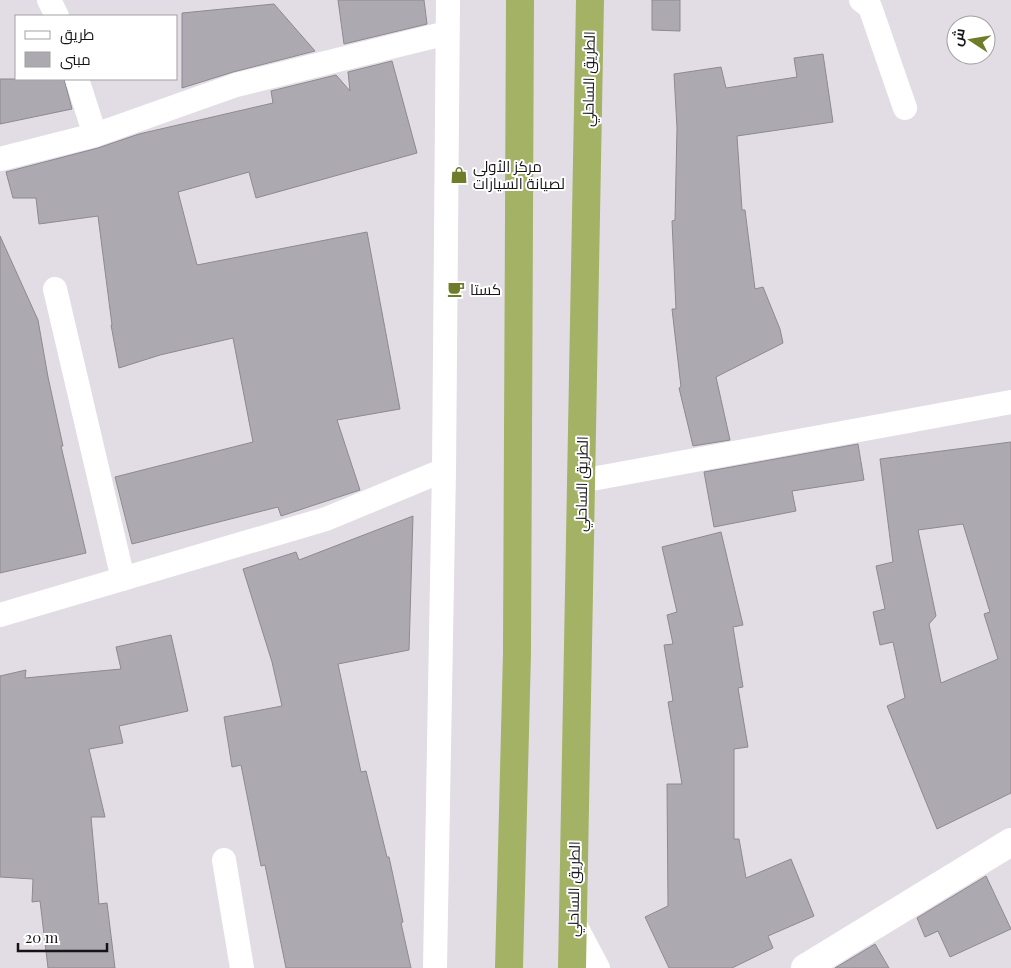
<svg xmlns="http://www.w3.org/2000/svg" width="1011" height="968" viewBox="0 0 1011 968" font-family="'Playfair Display',Cairo,serif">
  <rect width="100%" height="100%" fill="#e2dde5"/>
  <path fill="#ada9b1" stroke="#8e8991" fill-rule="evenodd" d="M338,0H424L427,24L344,44Z
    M652,0H680V31L652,30Z
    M274,4L315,51L233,72L182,88V13Z
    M823,54L833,122L737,136L742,210H745L755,289L763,287L780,329L783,343L716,377L730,440L693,446L679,388L681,387L672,309H676L672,221L675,220L677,128L674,74L721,67L726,88L797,77L794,58Z
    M392,61L417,153L256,198L249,172L178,192L197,265L367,232L400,409L337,420L360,490L281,516L278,507L132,544L115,477L253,442L233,338L160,355L119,368L111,325H112L98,216L39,224L36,198H13L6,172L98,148L139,134L273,103L271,91L336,75L350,91L348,72Z
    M0,79H64L72,109L0,124Z
    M0,236L38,320L48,377L63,446H61L86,553L0,573Z
    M1011,442V793L937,829L887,706L905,698L893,642L880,645L873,612L885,609L876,566L893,562L880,459ZM963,524L990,612L984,614L998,659L941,683L929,624L936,616L918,530Z
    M858,444L864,480L792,491L796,511L714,527L704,472Z
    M413,516L409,650L338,664L361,772L366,771L387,857H389L403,922L401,923L411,968H286L265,865L261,866L241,765L232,767L224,717L282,706L272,662L243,569L296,552L299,560Z
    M721,532L743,625L733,627L743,687L738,688L748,747L734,749V839H739L746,878L791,859L814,916L768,936L773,948L732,968H669L645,917L668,906L667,784H682L668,702L673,701L664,645L673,644L667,615L677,612L662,547Z
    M171,635L188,711L119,726L123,743L89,749L105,817H91L99,904L107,903L115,968H48L40,901L32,902L33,879L0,877V676L26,670L25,678L121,669L116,647Z
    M986,876L1011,929L950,957L938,931L925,937L917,918Z
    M875,944L889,968H835Z"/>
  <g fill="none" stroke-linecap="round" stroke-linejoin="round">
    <path stroke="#fff" stroke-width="24" d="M49,0L57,16
      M861,0L870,7L905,108
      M77,79L95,135
      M0,159L95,135L236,85L447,33
      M55,289L123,579
      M581,481L1011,402
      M0,615L326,519L444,470
      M224,860L242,968
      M572,919L598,968
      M435,968L444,470L448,0"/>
    <path stroke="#fff" stroke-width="28" d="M805,968L1011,842"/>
    <path stroke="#a3b265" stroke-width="28" d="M509,968L517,653L520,0
      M572,968L590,0"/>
  </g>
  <defs>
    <g id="shop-bare" transform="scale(1.35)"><path d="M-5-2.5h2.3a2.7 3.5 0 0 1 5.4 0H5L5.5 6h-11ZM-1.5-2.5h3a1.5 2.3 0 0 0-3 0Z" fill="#6f7d2b" stroke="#fff" stroke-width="2.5" paint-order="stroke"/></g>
    <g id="cafe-bare" transform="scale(1.35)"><path d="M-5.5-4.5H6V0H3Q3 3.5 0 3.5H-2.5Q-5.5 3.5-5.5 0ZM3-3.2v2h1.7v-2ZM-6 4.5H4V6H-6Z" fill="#6f7d2b" stroke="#fff" stroke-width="2.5" paint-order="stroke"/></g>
  </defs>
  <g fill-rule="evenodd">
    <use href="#shop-bare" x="459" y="175"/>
    <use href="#cafe-bare" x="456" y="289"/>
  </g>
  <g text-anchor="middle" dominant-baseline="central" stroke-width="4" stroke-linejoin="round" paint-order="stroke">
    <g font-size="15" fill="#161417" stroke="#fff">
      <text transform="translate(588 79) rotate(-89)">الطريق الساحلي</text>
      <text transform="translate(581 484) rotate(-89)">الطريق الساحلي</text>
      <text transform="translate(573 889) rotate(-89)">الطريق الساحلي</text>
    </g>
    <g font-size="15" fill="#161417" stroke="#fff" text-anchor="start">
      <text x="473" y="166">مركز الأولى<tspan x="473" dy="17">لصيانة السيارات</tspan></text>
      <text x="470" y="289">كستا</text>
    </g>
  </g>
  <rect x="15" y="15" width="162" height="65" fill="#ffffff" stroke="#a2a1a2"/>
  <rect x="25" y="31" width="25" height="8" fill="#ffffff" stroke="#a2a1a2"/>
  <text x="60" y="40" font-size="15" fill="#161417">طريق</text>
  <rect x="25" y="52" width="25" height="15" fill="#ada9b1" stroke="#a2a1a2"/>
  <text x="60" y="65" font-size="15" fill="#161417">مبنى</text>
  <g transform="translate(971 40) rotate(282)"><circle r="24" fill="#ffffff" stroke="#a2a1a2"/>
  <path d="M0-4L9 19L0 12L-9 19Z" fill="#6f7d2b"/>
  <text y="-8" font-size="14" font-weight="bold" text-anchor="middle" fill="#161417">ش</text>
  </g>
  <path d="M18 943v8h89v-8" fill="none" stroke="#161417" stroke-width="2.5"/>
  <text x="25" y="943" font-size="15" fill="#161417" stroke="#ffffff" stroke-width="4" paint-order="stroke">20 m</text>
</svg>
